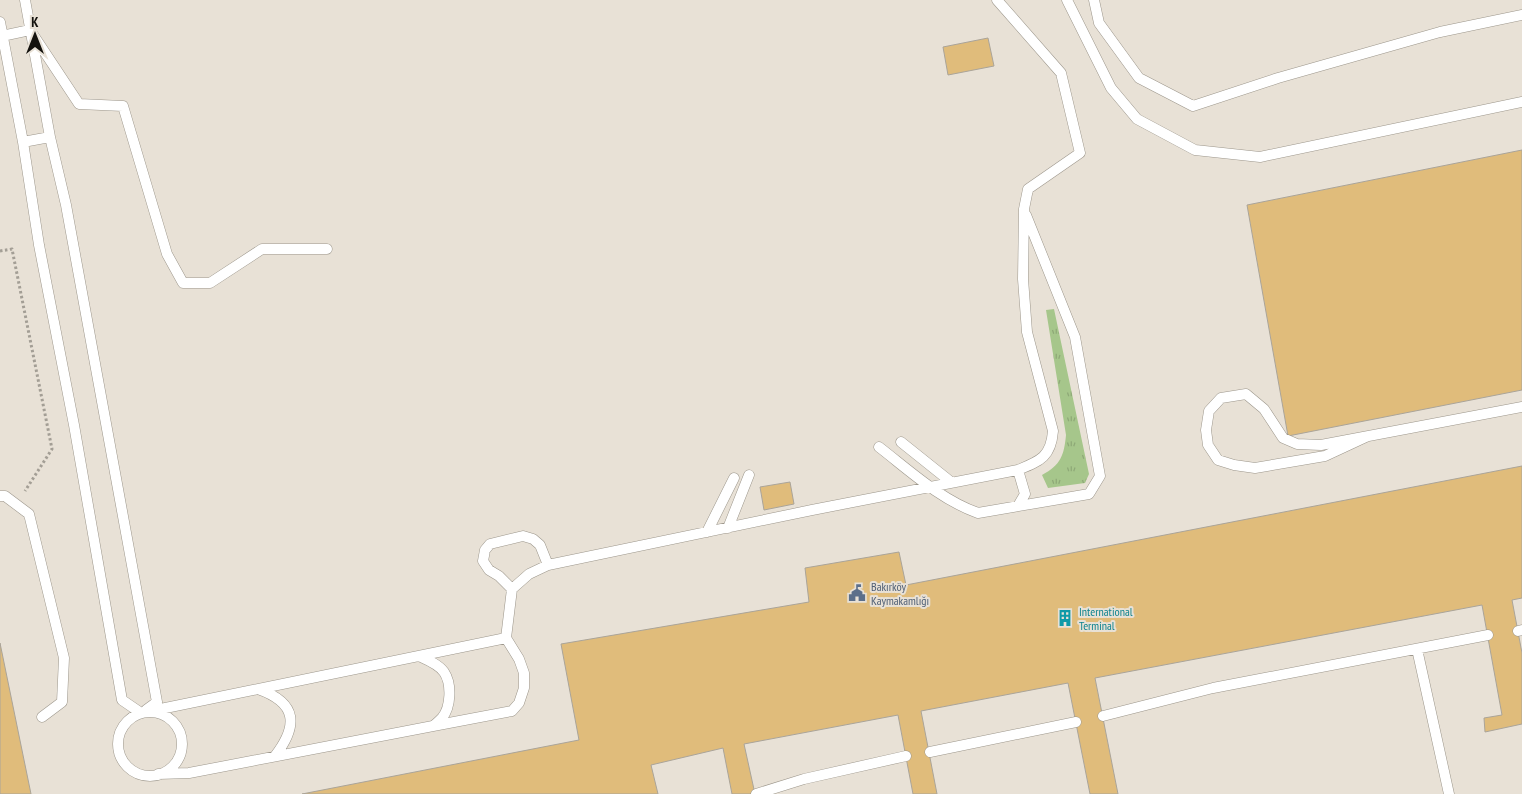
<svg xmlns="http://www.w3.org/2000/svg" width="1522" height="794" viewBox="0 0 1522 794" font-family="'PT Sans Narrow',sans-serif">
  <defs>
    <pattern id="grass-tufts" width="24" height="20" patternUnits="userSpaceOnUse" patternTransform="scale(1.25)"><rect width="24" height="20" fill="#a6c68b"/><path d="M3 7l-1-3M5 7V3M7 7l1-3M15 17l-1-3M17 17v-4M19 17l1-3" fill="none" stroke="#8ea977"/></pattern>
  </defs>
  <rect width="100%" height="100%" fill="#e8e1d6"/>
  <path fill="url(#grass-tufts)" d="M1054,309L1089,474L1085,483L1048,488L1042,475C1061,465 1064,455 1066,435L1046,310Z"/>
  <path fill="#e0bc7b" stroke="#aaa499" d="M988,38L994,66L948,75L943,47Z
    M1522,150V390L1288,436L1247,205Z
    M1522,466V598L1512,600L1522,653V724L1485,732L1484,718L1502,715L1482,605L1095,678L1118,794H1090L1068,683L921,711L937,794H913L898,715L744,744L755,794H732L723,748L651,765L658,794H302L579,740L561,644L809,602L805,568L899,552L906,585Z
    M790,482L794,504L764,510L760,487Z
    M0,643L31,794H0Z"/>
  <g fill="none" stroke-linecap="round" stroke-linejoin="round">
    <g stroke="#9c968b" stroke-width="11">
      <path id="lane" d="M25,0L50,137L66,205L157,702L146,710
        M1067,0L1111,88L1137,119L1195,150L1260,157L1522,102
        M1094,0L1099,23L1139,78L1193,106L1278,78L1440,32L1522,15
        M0,22L23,142L39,245L74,425L122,700L141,713L506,638
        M2,36L30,30L79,104L123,106L167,254L183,283H210L262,249H327
        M23,142L50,137
        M1368,436L1325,456L1255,468L1234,465L1218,460L1208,445L1206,430L1209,411L1221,398L1246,394L1264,409L1283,438L1297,444L1321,445L1522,407
        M901,442L951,482
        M879,447C910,471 941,500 978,513L1089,494L1100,476L1075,337L1026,215
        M1018,470L1025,494L1018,506
        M0,496H5L29,514L64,658L62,702L42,717
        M728,528L749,475
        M707,532L734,478
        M512,589L499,576L489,570L483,561L485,550L490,544L523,536L533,539L540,545L548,565
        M1518,631L1522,630
        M1417,649L1449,794
        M258,689C298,703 298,726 275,756
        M118 744a32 32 0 1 1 64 0a32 32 0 1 1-64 0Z
        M1103,716L1213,688L1488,635
        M433,726L512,711L519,703L524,688V673L519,659L506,638L512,589L529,574L548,565L812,510L1018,470C1040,461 1051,457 1053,431L1027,332L1023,279L1024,209L1028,189L1080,153L1061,73L997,0
        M930,752L1076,722
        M158,774L189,773L433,726C436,724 439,721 442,718C451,707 452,684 444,672C439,665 430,661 421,657
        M756,794L804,779L906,756"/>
    </g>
    <path stroke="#a39e95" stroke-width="3" stroke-dasharray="2.5 2.5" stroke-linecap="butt" d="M0,251L12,249L52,449L25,491"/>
    <use href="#lane" stroke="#fff" stroke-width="10"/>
  </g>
  <defs>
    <g id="civic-bare" transform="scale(1.35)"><path d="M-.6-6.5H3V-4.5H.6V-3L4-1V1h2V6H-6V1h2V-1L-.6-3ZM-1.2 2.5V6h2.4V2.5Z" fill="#5c6f8a" stroke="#e8e1d6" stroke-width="2.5" paint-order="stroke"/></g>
    <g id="building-bare" transform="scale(1.35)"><path d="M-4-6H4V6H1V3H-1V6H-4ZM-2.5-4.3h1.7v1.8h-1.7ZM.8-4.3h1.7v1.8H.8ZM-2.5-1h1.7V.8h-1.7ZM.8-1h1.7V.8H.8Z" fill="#0f9aa8" stroke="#e8e1d6" stroke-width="2.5" paint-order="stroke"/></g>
  </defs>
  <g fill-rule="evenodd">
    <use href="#civic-bare" x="857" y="593"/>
    <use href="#building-bare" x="1065" y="618"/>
  </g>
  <g text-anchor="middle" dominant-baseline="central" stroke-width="4" stroke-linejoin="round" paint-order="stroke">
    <g font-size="12" fill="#4e5e75" stroke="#e8e1d6" text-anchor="start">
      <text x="871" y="586">Bakırköy<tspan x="871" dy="14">Kaymakamlığı</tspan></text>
    </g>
    <g font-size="12" fill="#0d838f" stroke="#e8e1d6" text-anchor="start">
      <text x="1079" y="611">International<tspan x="1079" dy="14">Terminal</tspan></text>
    </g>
  </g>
  <g transform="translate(35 35)" stroke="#e8e1d6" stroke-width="4" paint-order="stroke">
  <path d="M0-4L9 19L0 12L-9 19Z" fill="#14120e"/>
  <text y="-8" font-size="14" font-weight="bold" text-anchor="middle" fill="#14120e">K</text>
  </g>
</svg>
